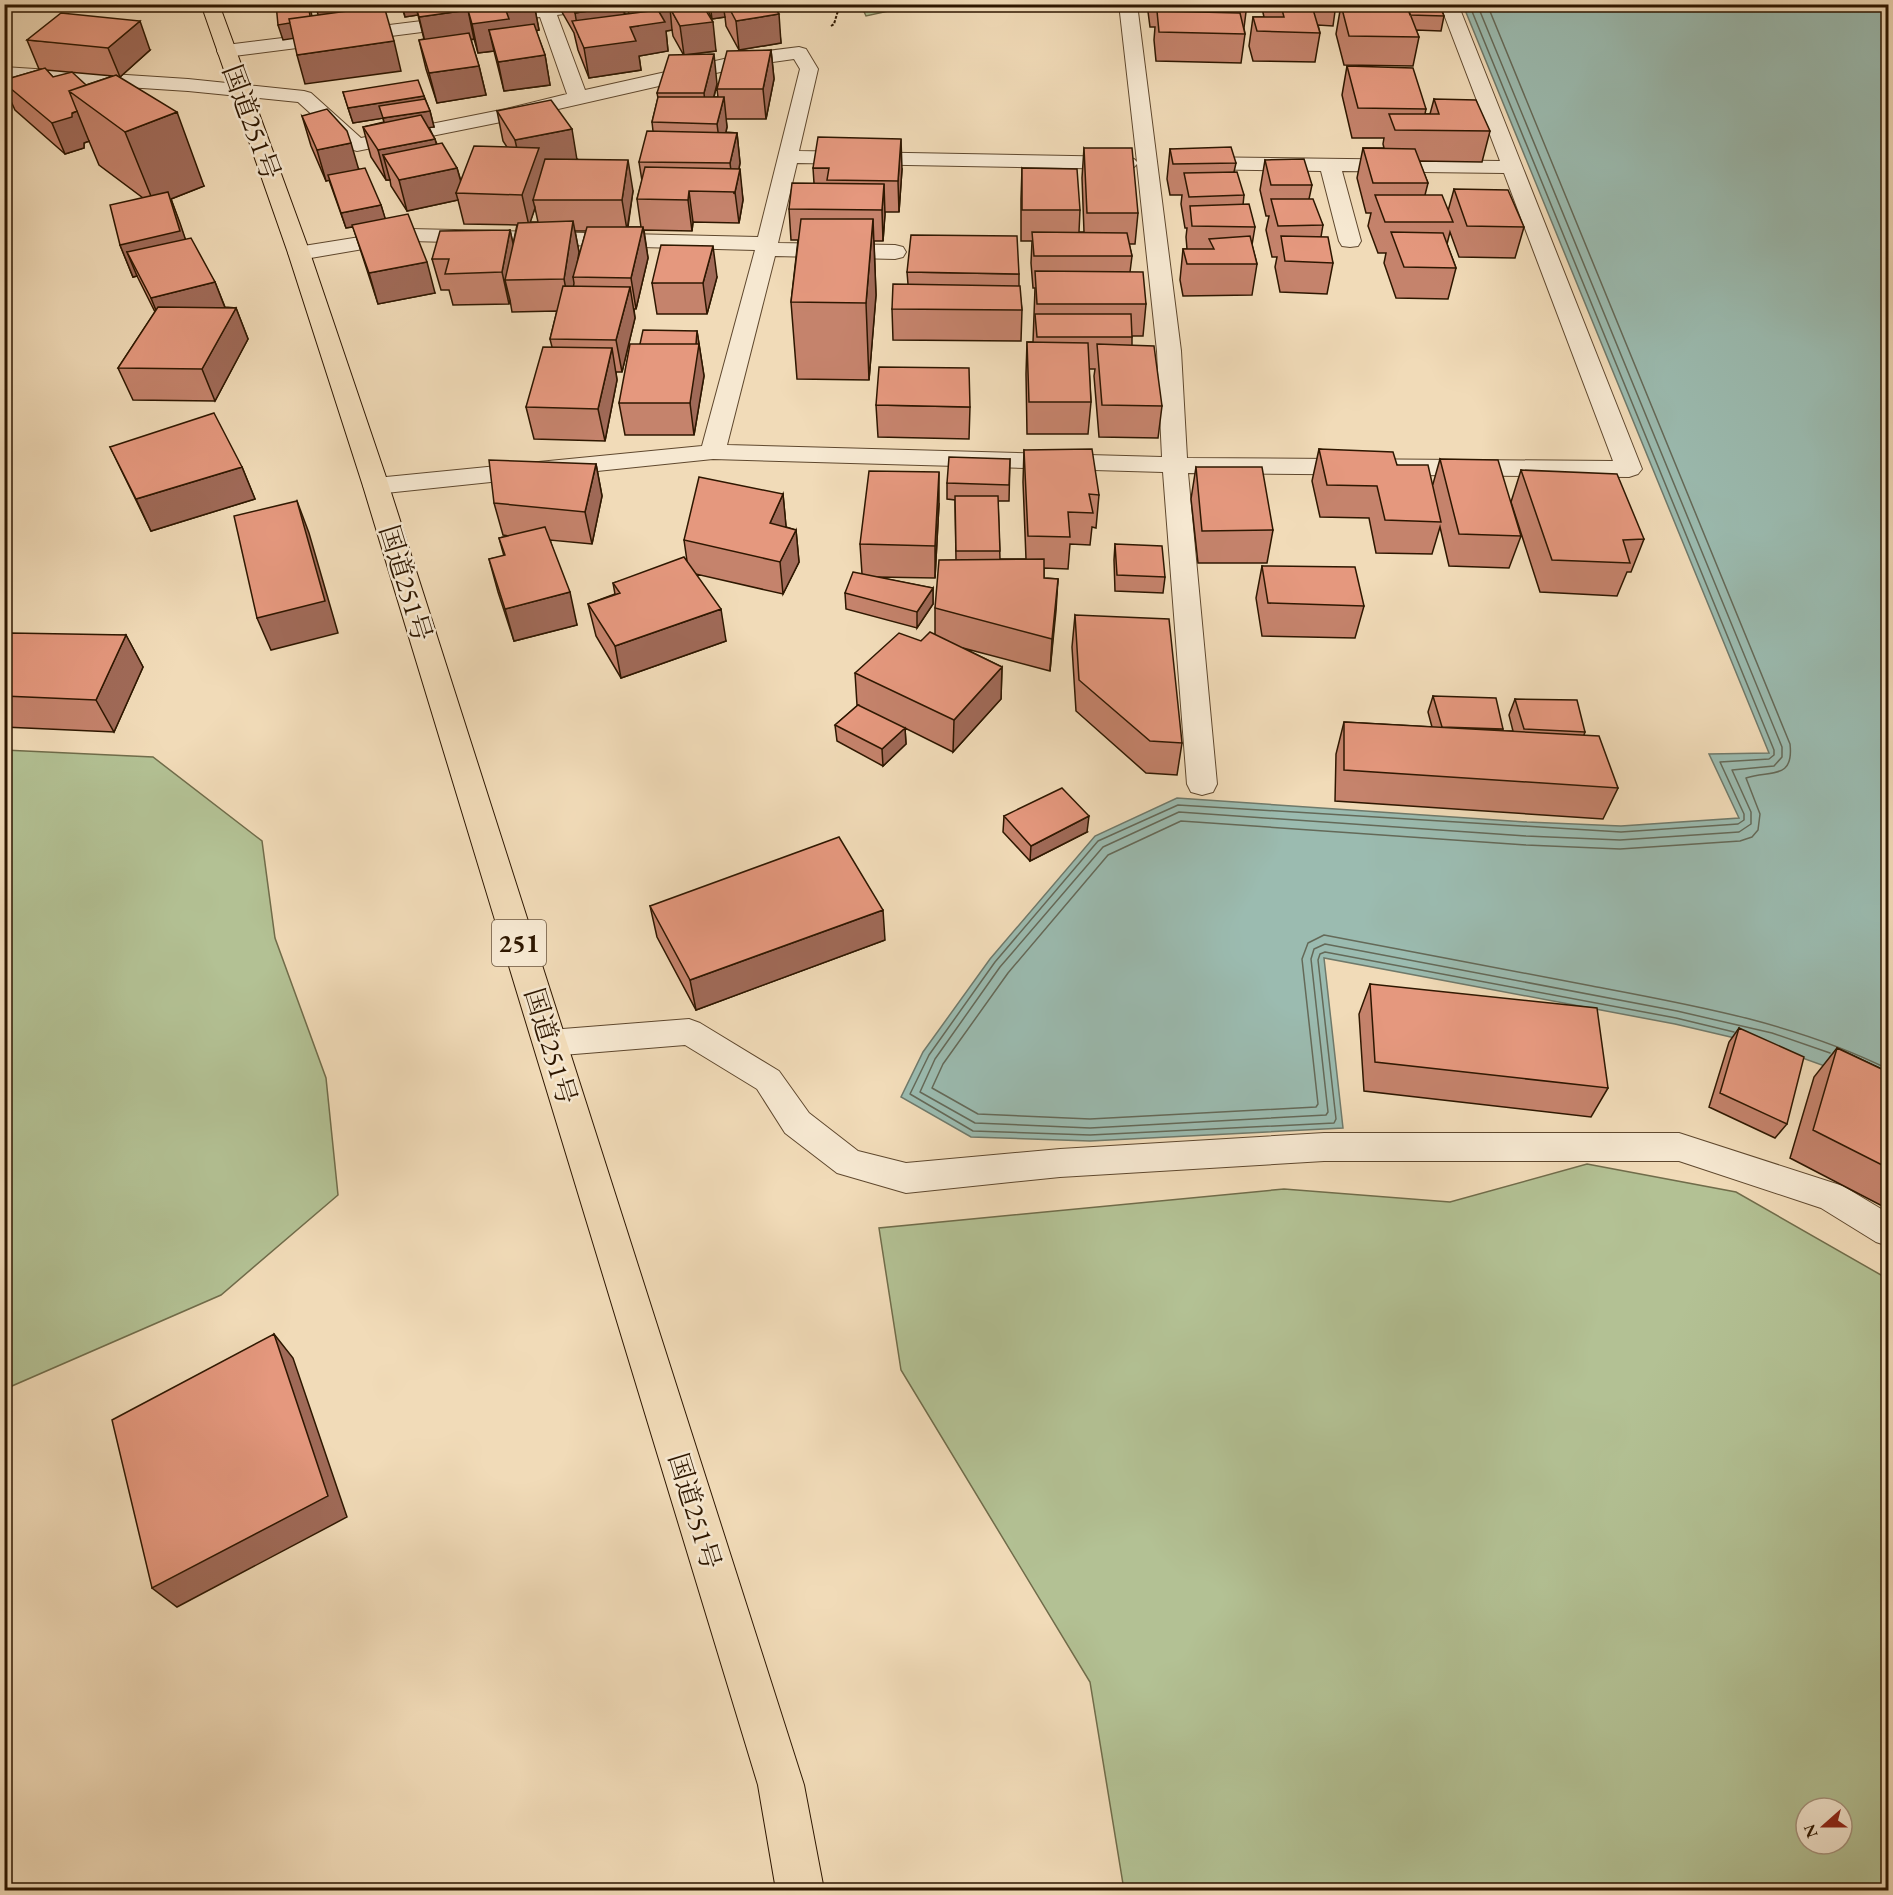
<svg xmlns="http://www.w3.org/2000/svg" width="1893" height="1895" viewBox="0 0 1893 1895" font-family="'EB Garamond','Noto Serif JP',serif">
  <rect width="100%" height="100%" fill="#f1dbb8"/>
  <filter id="stains"><feTurbulence type="fractalNoise" baseFrequency=".00333" numOctaves="4"/><feColorMatrix values="0 0 0 0 .2 0 0 0 0 .09 0 0 0 0 .02 0 0 0 .5 -.17"/></filter>
  <radialGradient id="worn" r=".72"><stop offset=".6" stop-color="#630" stop-opacity="0"/><stop offset="1" stop-color="#630" stop-opacity=".3"/></radialGradient>
  <path fill="#b3c194" stroke="#706c4a" stroke-width="1.5" fill-rule="evenodd" d="M861,5H916L866,16Z
    M4,750L153,757L262,841L275,938L326,1078L338,1195L221,1295L5,1389Z
    M1587,1164L1736,1192L1888,1279V1890H1124L1090,1682L901,1370L879,1228L1284,1189L1450,1202ZM1806,1808H1842V1844H1806Z"/>
  <path fill="#9bbbb0" stroke="#6f796a" stroke-width="1.5" d="M1463,5H1888V1095L1847,1074L1769,1046L1675,1024L1324,958L1343,1128L1090,1141L971,1137L901,1097L923,1052L990,959L1095,836L1177,798L1527,822L1621,826L1739,818L1709,754L1769,753Z"/>
  <g fill="none" stroke-linecap="round" stroke-linejoin="round">
    <path stroke="#646958" stroke-width="1.5" d="M1469,4L1774,750V755L1769,759L1720,762L1744,814V820L1738,824L1621,832L1178,805L1098,841L995,962L929,1055L910,1094L973,1131L1090,1135L1334,1123L1336,1119L1318,960L1320,954L1325,952L1676,1018L1734,1032
      M1477,4L1782,747V757L1774,766L1732,770L1751,812V824L1739,832L1620,840L1526,836L1179,812L1103,847L1000,967L935,1059L920,1092L975,1123L1090,1128L1326,1115L1328,1112L1311,959L1314,949L1325,944L1677,1011L1772,1033L1830,1053
      M1487,4L1790,744C1794,780 1771,770 1746,778L1760,814L1758,830L1752,837L1740,841L1620,849L1526,845L1181,821L1108,855L1008,973L943,1064L932,1088L978,1114L1090,1119L1316,1107L1318,1104L1302,959L1308,943L1324,935C1413,952 1503,969 1592,986C1693,1005 1795,1023 1888,1069"/>
    <g stroke="#5f482e" stroke-width="2">
      <path id="lane" d="M689,1019L700,1023L779,1071L809,1113L858,1151L906,1163L1060,1149L1324,1133H1679L1843,1186L1888,1213V1246L1876,1242L1821,1208L1679,1161H1324L1060,1177L906,1193L837,1173L785,1133L757,1089L685,1045L550,1056L539,1052L534,1043L539,1034L550,1030Z"/>
    </g>
    <g stroke="#5f482e" stroke-width="2">
      <path id="street" d="M535,4H610L601,9L557,15L585,90L751,53L799,47L806,49L818,69L799,151L1127,157L1134,159L1137,162L1119,4H1137L1181,351L1187,458L1613,461L1504,173L1342,171L1361,241L1358,246L1350,247L1342,246L1339,241L1321,171L1191,169L1184,167L1181,163L1184,159L1191,157L1500,161L1440,4H1458L1642,469L1638,474L1629,477L1188,473L1217,784L1213,792L1202,795L1191,792L1187,784L1163,472L713,459L376,494L367,492L363,486L367,480L376,478L702,446L755,250L410,241L299,260L291,258L288,253L291,248L410,229L758,237L800,69L794,59L751,65L506,121L357,151L350,149L298,102L188,91L4,79V67L188,79L304,91L311,93L361,138L506,109L567,94L540,17L226,57L219,55L217,51L219,47L226,45L536,7ZM797,163L1127,169L1134,167L1137,164L1157,351L1162,457L727,445L775,256L895,259L903,257L906,252L903,247L895,245L778,243Z"/>
    </g>
    <g stroke="#2e1700" stroke-width="2">
      <path id="highway" d="M201,4H219L310,253L389,486L804,1785L824,1890H776L758,1785L363,486L288,253Z"/>
    </g>
    <path stroke="#2e1700" stroke-width="2" stroke-dasharray="3 1.5" stroke-linecap="butt" d="M831,26L834,24L840,4"/>
    <use href="#lane" fill="#f6e8d1" fill-rule="evenodd"/>
    <use href="#street" fill="#f6e8d1" fill-rule="evenodd"/>
    <use href="#highway" fill="#f1dbb8" fill-rule="evenodd"/>
  </g>
  <path fill="#c5836c" stroke="#2e1700" stroke-width="1.5" fill-rule="evenodd" d="M401,4H534L539,30L536,31L545,55L550,85L504,91L494,51L478,53L474,39L471,40L479,66L486,95L437,103L426,69L419,40L424,39L418,15L405,17Z
    M552,4H622L623,6L625,14H629L626,4H702L716,51L691,54L717,84L714,97H718L717,89L771,50L774,79L766,119H726L727,127L726,132L737,133L740,163L739,169L743,200L739,223L693,222L692,231L644,230L648,258L636,309H634L635,318L622,372H616L617,380L605,441L534,439L526,407L552,347L550,339L557,311L512,312L510,300L509,304L453,305L449,290H441L432,259L510,230L513,244L517,225L464,224L458,200L407,211L391,186L390,180H386L371,157L363,127L384,122L383,118L353,123L343,92L424,96L430,111L434,127H429L437,144L457,168L461,181L507,147L503,141L497,111L577,159L633,191L628,227H641L637,199L642,181L639,162L653,131L652,122L658,98L657,93L683,54L673,36L672,30L666,31L668,51L639,56L641,70L589,78L578,50L574,33L562,12L561,6L553,7ZM535,208L538,222H530ZM575,231H586L578,260L579,252Z
    M705,4H777V10L781,43L739,50L726,26L725,17L712,19Z
    M1147,4H1247L1244,28L1245,34L1241,63L1156,61L1154,40L1155,27H1150Z
    M1261,4H1336L1333,26L1318,25L1320,33L1315,62L1253,61L1249,46L1253,17H1264Z
    M1396,4H1439L1444,16L1441,31L1416,30L1419,37L1413,66L1344,65L1336,34L1341,5L1396,6Z
    M27,40L150,50L120,77H118L204,186L171,199L185,239L215,282L225,307L236,308L248,339L215,401L133,400L118,368L155,312L137,276L133,277L120,245L143,198L99,165L89,141L84,143V148L65,154L15,110L4,86V80L42,69H39ZM46,70L113,76L86,85L53,77Z
    M1347,66L1426,109L1425,114H1430L1434,99L1490,131L1482,162L1419,161L1428,183L1425,195L1448,211L1454,189L1524,227L1515,258L1459,257L1450,232L1447,244L1456,268L1448,299L1396,298L1384,263L1386,253H1378L1368,226L1371,213H1366L1357,178L1363,148H1384L1383,144L1384,138H1352L1342,95Z
    M302,116L359,169L381,205L385,219L435,293L378,304L353,227L346,228L329,180L326,181L311,146Z
    M1084,148L1138,213L1135,244H1129L1132,256L1130,272L1146,304L1143,336H1132V345L1162,406L1158,438L1099,437L1094,376L1095,369H1089L1091,402L1088,434H1027L1026,374L1027,342H1033L1035,288H1033L1031,263L1032,241H1021V199L1022,168L1080,210L1079,232H1084L1082,178Z
    M1170,149L1236,163L1234,172L1244,195L1243,205L1255,227L1252,245L1257,264L1252,295L1183,296L1180,280L1183,249H1187L1186,237L1187,228H1185L1181,204L1182,195H1170L1167,179Z
    M1265,160L1312,185L1309,199L1323,225L1321,237L1333,263L1327,294L1280,292L1275,267L1277,257H1272L1266,230L1269,216H1266L1260,190Z
    M813,168L902,169L899,212H885L883,241H874L876,295L869,380L797,379L791,302L798,240H791L789,209L814,183Z
    M907,272L1019,274V286L1022,310L1021,341L893,340L892,309L908,284Z
    M717,277L707,314H657L652,283Z
    M697,331L704,376L694,435H625L619,403L640,344Z
    M876,405L970,407L969,439L878,437Z
    M110,447L242,467L255,499L151,531Z
    M1319,449L1397,465L1433,484L1440,459L1521,536L1509,568L1449,566L1440,527L1432,554L1376,553L1369,518L1320,517L1312,481Z
    M1024,450L1099,495L1096,528L1092,527L1090,545L1070,544L1068,569L1044,568V578L1058,579L1050,671L963,648L1002,667L1001,699L953,752L905,728L906,744L883,766L837,741L835,725L858,705H857L855,673L935,634V608L956,560L955,500L947,499V483L1010,459L1009,501H998L1000,559H1026L1023,482Z
    M596,464L602,496L592,544L550,540L577,625L514,641L498,592L489,559L504,556L499,538L509,536L503,535L494,503Z
    M1196,467L1273,530L1267,563H1198L1191,499Z
    M1521,470L1644,539L1631,572H1627L1617,596L1540,592L1511,502Z
    M783,494L786,527L796,530L799,562L783,594L696,574L726,641L621,678L596,636L588,604L615,594L613,583L687,561L684,540Z
    M939,504L935,578L876,577L933,588V604L917,628L846,609L845,593L862,574L860,544Z
    M1115,544L1165,577L1163,593L1115,591L1114,560Z
    M1262,566L1364,606L1355,638L1262,636L1256,598Z
    M1075,615L1182,743L1177,775L1146,773L1076,711L1072,647Z
    M126,635L143,667L114,732L4,727V641Z
    M1433,696L1503,729L1502,731H1513L1509,715L1515,699L1585,732L1584,735L1618,788L1603,819L1335,801L1336,754L1344,722L1432,727L1428,712Z
    M1004,816L1087,832L1030,861L1003,832Z
    M650,906L885,940L696,1010L657,937Z
    M1370,984L1608,1088L1591,1117L1364,1091L1359,1014Z
    M1739,1028L1787,1124L1775,1138L1709,1107L1729,1042Z
    M1837,1048L1888,1072V1209L1790,1158L1814,1077Z"/>
  <path fill="#a06a58" stroke="#2e1700" stroke-width="1.5" d="M308,4H310V7L316,35L283,40L278,25Z
    M315,4H364L370,27L323,32Z
    M402,4H415L418,15L405,17Z
    M470,4H534L539,30L512,34L489,30L494,51L478,53L472,24Z
    M552,4H560L561,6L553,7Z
    M642,4H699L713,22L716,51L684,55L680,26L670,8L672,30L666,31L668,51L639,56L641,70L589,78L584,48L630,27L638,26L635,6Z
    M710,4H723L725,17L712,19Z
    M623,6L628,35L579,37L575,13Z
    M468,10L474,39L426,46L419,17Z
    M779,14L781,43L739,50L736,21Z
    M140,21L150,50L120,77L108,48Z
    M394,41L401,71L305,84L297,55Z
    M771,50L774,79L766,119L763,89Z
    M714,54L717,84L707,123L704,93Z
    M545,55L550,85L504,91L498,62Z
    M479,66L486,95L437,103L429,73Z
    M424,96L428,111L353,123L348,108Z
    M724,97L727,127L721,154L717,124Z
    M77,111L89,141L84,143V148L65,154L52,123Z
    M430,111L434,127L387,134L383,118Z
    M177,112L204,186L171,199L180,223L193,262L127,252L137,276L133,277L120,245L155,206L125,132Z
    M572,129L577,160L533,200L535,208L529,226L522,195V171L515,140Z
    M737,133L740,163L734,194L730,163Z
    M435,139L443,169L383,155L390,180H386L378,150Z
    M901,139L902,169L899,212L898,181Z
    M351,143L360,174L326,181L317,150Z
    M628,160L633,191L627,230L622,200Z
    M457,168L464,193H456L458,200L407,211L399,180Z
    M740,169L743,200L739,223L735,192Z
    M884,184L885,215L883,241L882,210Z
    M689,191L693,222L692,231L688,200Z
    M381,205L386,221L346,228L341,213Z
    M873,219L876,295L869,380L866,303Z
    M573,221L579,252L575,277H573L574,283L570,311L564,279Z
    M643,227L648,258L636,309L631,278Z
    M510,230L517,261L505,280L510,300L509,304L502,272Z
    M713,246L717,277L707,314L703,283Z
    M427,262L435,293L378,304L369,273Z
    M215,282L227,313L164,330L151,298Z
    M630,287L635,318L622,372L616,340Z
    M236,308L248,339L215,401L202,369Z
    M697,331L704,376L694,435L690,403L694,356Z
    M612,348L617,380L605,441L598,409Z
    M596,464L602,496L592,544L585,512Z
    M242,467L255,499L151,531L136,499Z
    M939,472V504L935,578V546Z
    M783,494L786,526L773,555L770,523Z
    M297,501L309,533L338,633L271,650L257,618Z
    M796,530L799,562L783,594L780,562Z
    M1058,579L1056,611L1050,671L1052,639Z
    M933,588V604L917,628V612Z
    M570,592L577,625L514,641L505,609Z
    M721,609L726,641L621,678L615,646Z
    M126,635L143,667L114,732L96,700Z
    M1002,667L1001,699L953,752L954,720Z
    M905,728L906,744L883,766L882,749Z
    M1089,816L1087,832L1030,861L1031,846Z
    M883,910L885,940L696,1010L690,980Z
    M274,1334L293,1358L347,1517L177,1607L152,1588Z"/>
  <path fill="#e5987e" stroke="#2e1700" stroke-width="1.5" d="M276,4H308L310,16L289,19L290,23L278,25Z
    M415,4H511L504,5L509,19L472,24L468,10L419,17Z
    M570,4H622L623,6L575,13Z
    M692,4H702L713,22L680,26L670,8Z
    M727,4H773L779,14L736,21Z
    M1398,4H1439L1444,16L1410,15L1407,6H1399Z
    M1341,5L1407,6L1419,37L1349,36Z
    M384,6L394,41L297,55L289,19Z
    M1281,6H1312L1320,33L1257,31L1253,17H1284Z
    M658,10L665,22L630,27L636,41L584,48L572,21Z
    M1157,11L1240,13L1245,34L1159,32Z
    M61,13L140,21L108,48L27,40Z
    M534,24L545,55L498,62L489,30Z
    M469,33L479,66L429,73L419,40Z
    M771,50L763,89H717L727,51Z
    M714,54L704,93H657L669,55Z
    M1347,66L1413,68L1426,109L1358,108Z
    M45,68L53,77L72,72L86,85L69,91L77,111L72,113V117L52,123L4,83V80Z
    M116,75L177,112L125,132L69,91Z
    M418,80L424,96L348,108L343,92Z
    M658,97H724L717,124L652,122Z
    M425,99L430,111L383,118L379,106Z
    M1434,99L1476,100L1490,131L1395,130L1389,114H1439Z
    M551,100L572,129L515,140L497,111Z
    M327,109L347,131L351,143L317,150L302,116Z
    M421,115L435,139L378,150L363,127Z
    M647,131L737,133L730,163L639,162Z
    M818,137L901,139L898,181L827,180L829,168H813Z
    M442,143L457,168L399,180L383,155Z
    M474,146L539,148L522,195L456,193Z
    M1231,147L1236,163L1173,164L1170,149Z
    M1084,148H1132L1138,213H1087Z
    M1363,148L1415,149L1428,183H1373Z
    M545,159L628,160L622,200H533Z
    M1304,159L1312,185H1271L1265,160Z
    M645,167L740,169L735,192L689,191L688,200L637,199Z
    M365,168L381,205L341,213L328,175Z
    M1022,168L1077,169L1080,210H1022Z
    M1237,172L1244,195L1189,197L1184,173Z
    M792,183L884,184L882,210L789,209Z
    M1454,189L1508,190L1524,227L1467,226Z
    M168,192L180,231L120,245L110,205Z
    M1375,195H1442L1453,222H1385Z
    M1271,199H1313L1323,225L1278,226Z
    M1249,204L1255,227L1192,226L1190,206Z
    M408,214L427,262L369,273L352,225Z
    M801,219H873L866,303L791,302Z
    M573,221L564,279L505,280L518,223Z
    M587,227H643L631,278L573,277Z
    M510,230L502,272L445,274L449,259H432L440,231Z
    M1032,232L1127,233L1132,256H1034Z
    M1391,232L1443,233L1456,268L1404,267Z
    M911,235L1017,236L1019,274L907,272Z
    M1250,236L1257,264H1187L1183,249H1214L1209,239Z
    M1281,236L1328,237L1333,263L1285,261Z
    M191,238L215,282L151,298L127,252Z
    M661,245L713,246L703,283H652Z
    M1035,271L1143,272L1146,304H1037Z
    M893,284L1020,286L1022,310L892,309Z
    M563,286L630,287L616,340L550,339Z
    M158,307L236,308L202,369L118,368Z
    M1035,314H1131L1132,337H1037Z
    M643,330L697,331L696,344H640Z
    M1027,342L1088,343L1091,402H1029Z
    M630,344H699L690,403H619Z
    M1097,344L1154,346L1162,406L1102,405Z
    M543,347L612,348L598,409L526,407Z
    M879,367L969,368L970,407L876,405Z
    M214,413L242,467L136,499L110,447Z
    M1092,449L1099,495L1089,494L1093,513L1068,512L1070,537L1028,536L1024,450Z
    M1319,449L1393,452L1397,465H1428L1441,522L1385,520L1377,486L1327,485Z
    M949,457L1010,459L1009,485L947,483Z
    M1440,459L1498,460L1521,536L1459,534Z
    M489,460L596,464L585,512L494,503Z
    M1196,467H1262L1273,530L1202,531Z
    M1521,470L1617,474L1644,539L1623,540L1630,563L1552,560Z
    M869,471L939,472L935,546L860,544Z
    M699,477L783,494L770,523L796,530L780,562L684,540Z
    M955,496H998L1000,551H956Z
    M297,501L325,601L257,618L234,516Z
    M545,527L570,592L505,609L489,559L505,555L499,538Z
    M1115,544L1162,546L1165,577L1117,575Z
    M684,557L721,609L615,646L588,604L620,593L613,583Z
    M1044,559V578L1058,579L1052,639L935,608L939,560Z
    M1262,566L1355,567L1364,606L1268,603Z
    M853,572L933,588L917,612L845,593Z
    M1075,615L1169,619L1182,743L1150,741L1079,680Z
    M930,632L1002,667L954,720L855,673L899,633L921,641Z
    M10,633L126,635L96,700L4,696V641Z
    M1433,696L1496,698L1503,729L1442,727Z
    M1515,699L1577,700L1585,732L1524,729Z
    M858,705L905,728L882,749L835,725Z
    M1344,722L1599,736L1618,788L1344,770Z
    M1062,788L1089,816L1031,846L1004,816Z
    M839,837L883,910L690,980L650,906Z
    M1370,984L1597,1008L1608,1088L1375,1062Z
    M1739,1028L1804,1057L1787,1124L1720,1093Z
    M1837,1048L1888,1072V1168L1813,1130Z
    M274,1334L328,1496L152,1588L112,1420Z"/>
  <g text-anchor="middle" dominant-baseline="central" stroke-width="5" stroke-linejoin="round" paint-order="stroke">
    <rect fill="#f6e8d1" stroke="#6a563f" stroke-width="1.5" x="492" y="920" width="54" height="46" rx="4.5"/>
    <g font-size="26" font-weight="bold" fill="#2e1700">
      <text x="519" y="943">251</text>
    </g>
    <g font-size="27" fill="#2e1700" stroke="#f6e8d1">
      <text transform="translate(252 122) rotate(70)">国道251号</text>
      <text transform="translate(406 583) rotate(73)">国道251号</text>
      <text transform="translate(551 1046) rotate(73)">国道251号</text>
      <text transform="translate(695 1511) rotate(73)">国道251号</text>
    </g>
  </g>
  <rect width="1893" height="1895" fill="none" stroke="#f1dbb8" stroke-width="24"/>
  <rect x="6" y="6" width="1881" height="1883" fill="none" stroke="#2e1700" stroke-width="3"/>
  <rect x="12" y="12" width="1869" height="1871" fill="none" stroke="#2e1700" stroke-width="1.5"/>
  <g transform="translate(1824 1826) rotate(249)"><circle r="28" fill="#f6e8d1" stroke="#a6947d" stroke-width="1.5"/>
  <path d="M0-4.5L10 22L0 15L-10 22Z" fill="#8f2418"/>
  <text y="-9" font-size="16" font-weight="bold" text-anchor="middle" fill="#2e1700">N</text>
  </g>
  <rect width="100%" height="100%" filter="url(#stains)"/>
  <rect width="100%" height="100%" fill="url(#worn)"/>
</svg>
